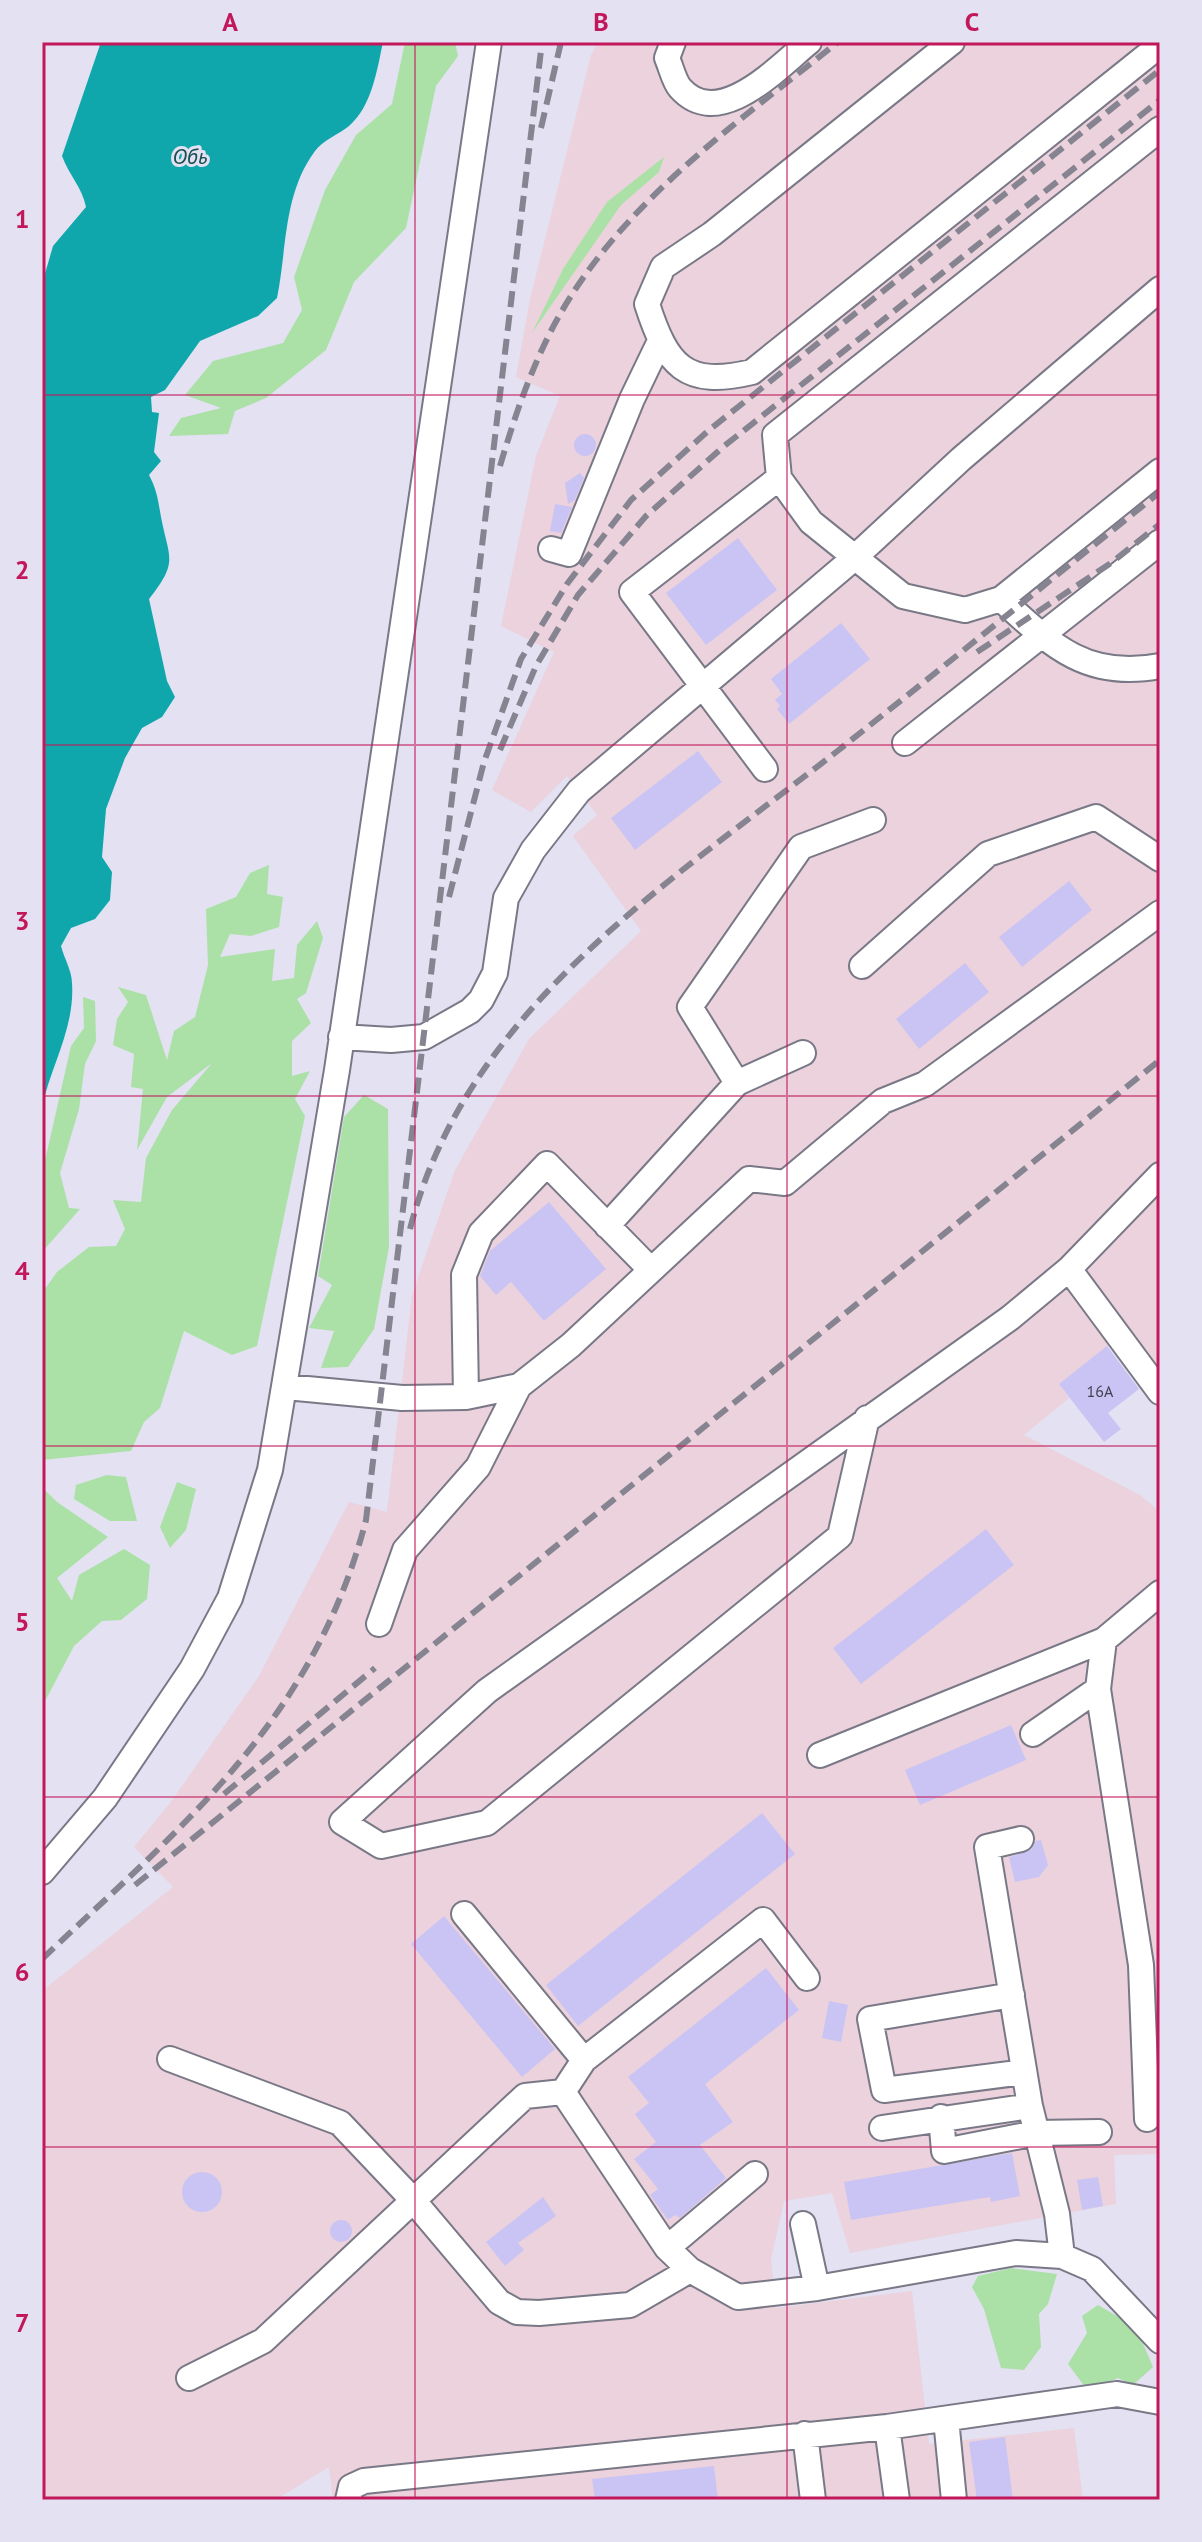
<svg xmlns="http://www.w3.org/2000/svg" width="1202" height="2542" viewBox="0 0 1202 2542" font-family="'PT Sans',sans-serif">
  <rect width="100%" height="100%" fill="#e3e1f2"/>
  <path fill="#ebd2dc" d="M598,42H1160V1372L1112,1343L1059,1384L1069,1398L1024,1435L1140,1495L1160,1512V2154L1114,2155L1116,2204L850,2253L832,2193L784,2201L771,2260L776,2308L912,2291L929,2444L1074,2428L1083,2500H333L329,2467L275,2500H42V1991L173,1887L134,1847L170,1803L259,1676L349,1502L387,1512L412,1295L455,1170L529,1039L641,931L573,836L597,815L567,776L531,812L492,790L554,652L501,626L536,456L560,396L516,377L530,299L591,55Z"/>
  <path fill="#abe1a7" d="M405,42H455L458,56L436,86L406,228L354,282L326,350L266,398L235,411L228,434L169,436L181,418L221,408L185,395L213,361L283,343L302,310L294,277L325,190L356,135L392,104Z
    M664,157L659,172L621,205L532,333L563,269L607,202Z
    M269,865L267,894L283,897L279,927L251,936L230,934L220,957L275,949L272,981L294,978L297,945L317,921L323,938L306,993L297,999L311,1023L292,1041V1076L310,1071L295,1099L305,1116L257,1346L232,1355L184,1331L160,1408L144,1422L131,1451L42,1460V1293L57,1272L89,1247L116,1246L125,1229L113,1200L141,1202L146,1158L172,1110L212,1063L167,1097L137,1150L143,1089L131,1087L134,1054L113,1045L117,1019L128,1002L118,987L146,995L167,1060L174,1031L195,1017L208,965L206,909L236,897L250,873Z
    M83,997L95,1001L96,1041L85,1064L79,1109L60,1173L69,1208L80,1209L42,1252V1174L71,1046L84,1028Z
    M364,1095L388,1109L389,1247L374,1329L348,1367L321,1368L334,1331L309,1328L332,1285L318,1276L344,1117Z
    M107,1475L126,1477L137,1521H110L74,1499L76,1485Z
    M177,1482L196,1489L186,1530L170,1548L160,1527Z
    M42,1487L57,1502L108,1537L57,1578L72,1601L79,1575L124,1549L150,1565L147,1599L121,1620L102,1621L74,1646L42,1707Z
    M1011,2268L1057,2274L1048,2304L1039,2314L1041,2347L1024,2370L1001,2368L984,2309L972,2287L978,2276Z
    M1098,2305L1136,2327L1153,2367L1133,2385L1118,2378L1088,2391L1068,2364L1087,2333L1082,2316Z"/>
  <path fill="#0fa7ab" d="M101,42H383C377,70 372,106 349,126C339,134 322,141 315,151C283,194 287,249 277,298L258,316L200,341L165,390L151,397L152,412L159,413L154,452L161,461L149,475C157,490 158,500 161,517C169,559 179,561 149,599L167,681L175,697L162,717L142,728L125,758L106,809L102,857L112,872L110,900L95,919L71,928L61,946C64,958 72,971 72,983C75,1028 51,1065 42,1107V284L53,246L86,207C82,187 69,175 62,156Z"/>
  <path fill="#cac4f4" d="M574 445a11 11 0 1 1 22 0a11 11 0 1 1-22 0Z
    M580,473L584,478L575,500L568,504L565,483Z
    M555,504L572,507L561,533L550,531Z
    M738,538L777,590L706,645L666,593Z
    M841,623L870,659L789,724L777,709L780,706L775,700L782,694L771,679Z
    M698,751L722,782L635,850L611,818Z
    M1069,881L1092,910L1022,967L999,937Z
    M965,963L989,992L919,1049L896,1019Z
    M549,1202L606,1269L544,1321L511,1282L496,1295L480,1276L490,1251Z
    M1107,1346L1139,1389L1108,1413L1121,1429L1104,1442L1059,1384Z
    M986,1529L1014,1565L861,1684L833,1648Z
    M1011,1725L1026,1760L920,1805L905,1770Z
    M762,1813L795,1854L578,2026L546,1985Z
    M1041,1840L1048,1865L1039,1877L1015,1882L1009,1857L1031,1850L1036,1841Z
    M444,1916L555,2049L522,2077L411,1944Z
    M766,1968L799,2010L705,2084L733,2122L700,2145L726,2178L680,2218L675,2215L668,2220L650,2195L658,2189L634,2159L656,2142L635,2114L649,2103L628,2077Z
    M829,2001L848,2005L841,2042L822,2038Z
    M1012,2153L1020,2196L991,2202L990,2197L851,2220L844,2182Z
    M182 2192a20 20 0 1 1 40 0a20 20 0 1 1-40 0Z
    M1098,2177L1103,2206L1082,2210L1077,2180Z
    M543,2197L556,2216L518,2243L524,2250L505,2266L486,2242Z
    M330 2231a11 11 0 1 1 22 0a11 11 0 1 1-22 0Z
    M1005,2437L1013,2500H977L969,2442Z
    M714,2466L718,2500H595L592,2479Z"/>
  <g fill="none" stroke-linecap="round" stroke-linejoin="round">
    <g stroke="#797886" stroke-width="28">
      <path id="minor" d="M673,42L667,58C671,67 674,81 680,88C719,132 778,67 809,42
        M952,42L712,234L663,267L647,304C667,366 685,388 752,372L1160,45
        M1160,129L775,435L779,478L811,522L903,596L965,610L1001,599L1160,471
        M551,549L569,554L632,399L659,343
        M1001,599C1052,646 1087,680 1160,666
        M905,743L1160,542
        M765,769L632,592L779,478
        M862,966L988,854L1096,817L1160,859
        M341,1037L391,1040L424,1037L470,1011L481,1000L495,973L506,898L533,850L579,791L853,559L961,459L1160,289
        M737,1083L690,1007L801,847L873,820
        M607,1226L737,1083L803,1053
        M1069,1269L1160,1392
        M286,1387L402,1398L466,1397L519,1386L571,1345L749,1179L785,1183L883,1101L925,1084L1160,913
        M466,1397L464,1275L481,1233L547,1164L651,1270
        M867,1418L840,1536L487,1823L381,1846L342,1822L487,1691L1010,1318L1069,1269L1160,1175
        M379,1624L405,1550L478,1467L519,1386
        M1104,1640L1098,1689L1141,1965L1147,2119
        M1033,1734L1098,1689
        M820,1755L1104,1640L1160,1593
        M1021,1839L987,1847L1030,2106L1057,2214L1062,2256
        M42,1872L105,1798L192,1669L230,1598L270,1470L337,1070L489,42
        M464,1914L584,2060
        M807,1978L763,1920L584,2060L563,2092L667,2248L690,2270L738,2297L817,2288L1016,2253L1062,2256L1092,2269L1160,2341
        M1012,1995L870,2019L884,2090L1024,2072
        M170,2059L340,2123L412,2199L499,2302L517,2312L539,2313L630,2305L690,2270
        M941,2117L944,2151L1036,2133L1099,2132
        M882,2128L1030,2106
        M803,2224L817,2288
        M667,2248L755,2174
        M189,2378L263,2341L525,2096L563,2092
        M946,2419L954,2500
        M887,2427L897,2500
        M805,2434L813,2500
        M348,2500L351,2487L364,2481L887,2427L1117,2394L1160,2402"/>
    </g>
    <use href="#minor" stroke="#fff" stroke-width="24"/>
    <path stroke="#858490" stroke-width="6" stroke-dasharray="16 8" stroke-linecap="butt" d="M541,128L561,42
      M500,466C513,422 528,377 549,335C611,210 732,127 838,42
      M977,652L1111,563L1160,524
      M500,750L536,666L578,595L646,516L723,447L1160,100
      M449,897L484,762L521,659L567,584L631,500L708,431L1160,70
      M410,1229C466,1008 672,881 840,749C947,664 1053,578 1160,492
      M224,1794L375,1668
      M135,1885L1160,1060
      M42,1959C185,1824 314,1719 366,1520L542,42"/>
  </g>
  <path fill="none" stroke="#c2185b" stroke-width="2" stroke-opacity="0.55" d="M415,42V2500M787,42V2500M42,395H1160M42,745H1160M42,1096H1160M42,1446H1160M42,1797H1160M42,2147H1160"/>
  <g text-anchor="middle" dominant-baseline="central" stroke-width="6" stroke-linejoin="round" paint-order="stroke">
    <g font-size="16" fill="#424150">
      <text x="1100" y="1391">16А</text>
    </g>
    <g font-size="22" font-style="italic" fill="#184f51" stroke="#e3e1f2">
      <text x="190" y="156">Обь</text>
    </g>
  </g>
  <rect width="1202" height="2542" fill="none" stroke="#e3e1f2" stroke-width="88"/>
  <rect x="44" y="44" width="1114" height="2454" fill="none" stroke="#c2185b" stroke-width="3"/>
  <g font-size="26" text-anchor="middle" font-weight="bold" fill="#c2185b">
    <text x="230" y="31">A</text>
    <text x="601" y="31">B</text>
    <text x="972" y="31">C</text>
    <text x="22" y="228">1</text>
    <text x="22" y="579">2</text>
    <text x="22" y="930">3</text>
    <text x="22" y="1280">4</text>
    <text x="22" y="1631">5</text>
    <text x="22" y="1981">6</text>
    <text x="22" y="2332">7</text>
  </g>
</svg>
